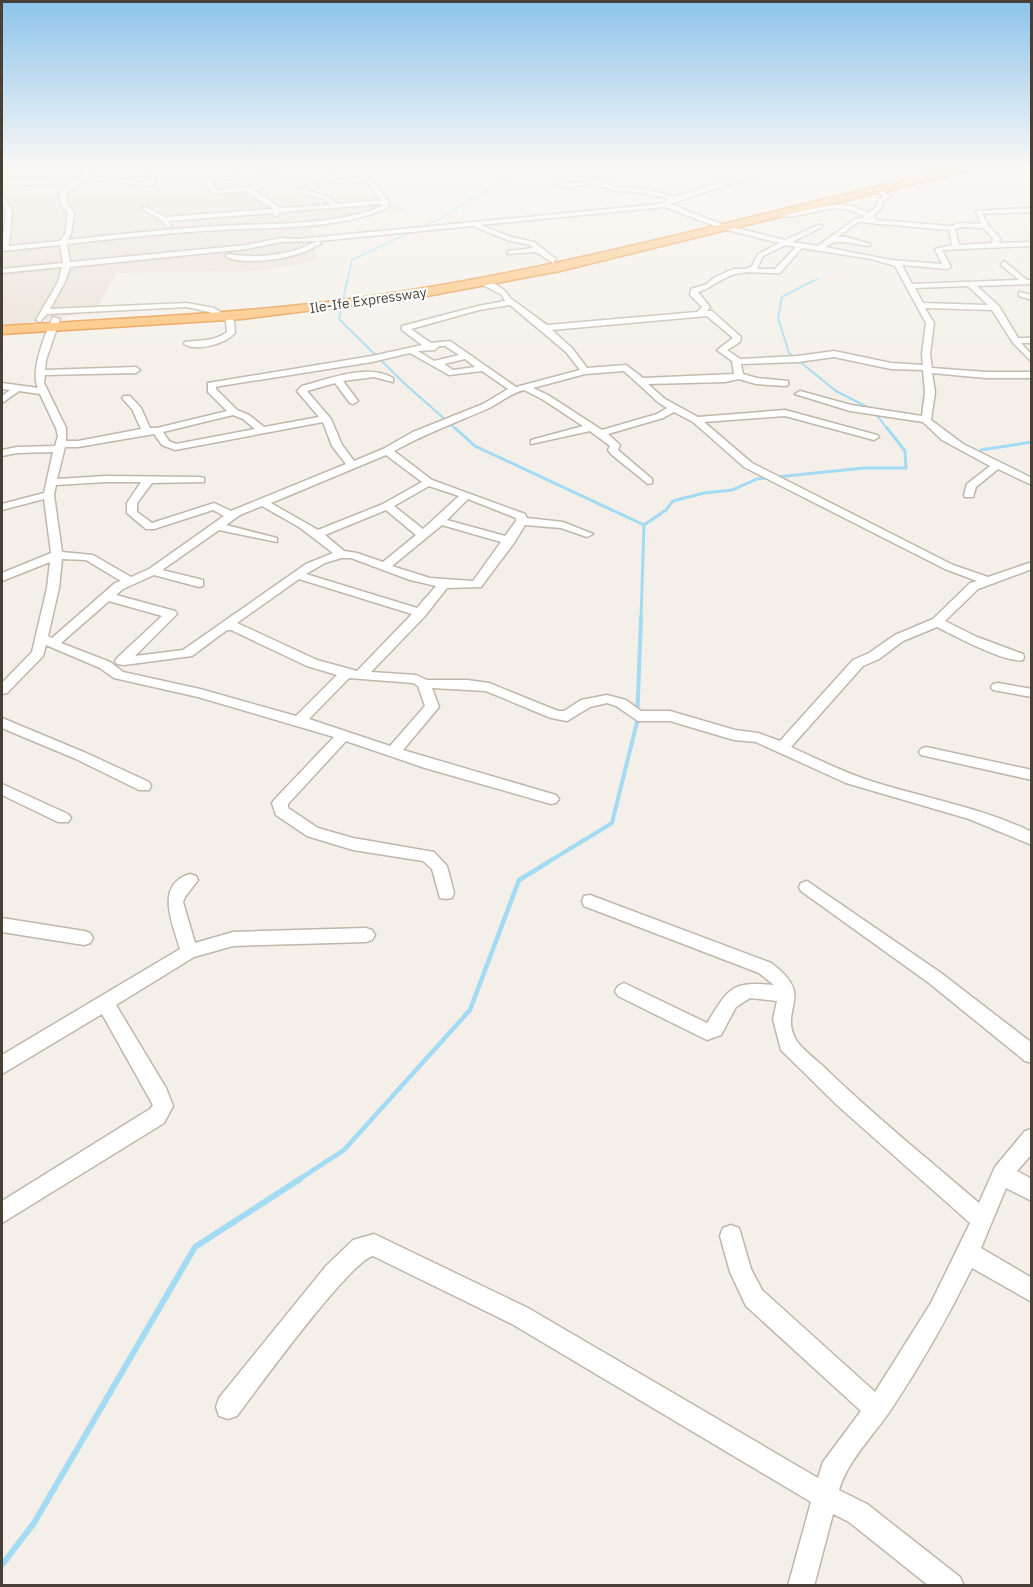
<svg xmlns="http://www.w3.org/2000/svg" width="1033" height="1587" viewBox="0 0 1033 1587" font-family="'IBM Plex Sans',sans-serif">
  <rect width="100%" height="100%" fill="#f4efe8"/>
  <path fill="#e9e0d6" d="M2,168H334L364,189L406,209L312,229L318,261L258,271L116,273L95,312L2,326Z"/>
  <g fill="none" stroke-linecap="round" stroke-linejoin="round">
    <path stroke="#a2dbf3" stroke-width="1.5" d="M347,283L352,260L443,217L504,179L536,168
      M810,283L819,278"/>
    <path stroke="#a2dbf3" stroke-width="2" d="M347,281L339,319L405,384L457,430
      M812,281L782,297L778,318L789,353L836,391L873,410L888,430"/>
    <path stroke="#a2dbf3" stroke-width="3" d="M455,428L475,446L644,525
      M981,450L1032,442
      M644,525L666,510L673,501L704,493L732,490L757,479L864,468H906L905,451L887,428
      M641,619L644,525"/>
    <path stroke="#a2dbf3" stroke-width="4" d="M545,864L612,823L637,722L641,618"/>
    <path stroke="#a2dbf3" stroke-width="4.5" d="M298,1180L344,1150L470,1010L519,880L547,863"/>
    <path stroke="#a2dbf3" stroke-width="6" d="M2,1565L34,1523L195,1247L300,1179"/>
    <g stroke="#c0b6aa" stroke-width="3">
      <path id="street" d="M84,168H90L87,176L146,182L157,168H163L152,186L85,179L66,194L67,204L74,213L71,234L68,240C118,234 168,229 219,226C269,223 336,226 382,206V204L280,212L276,216L273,213L168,221L171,226L168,228L161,220L141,208L146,207L165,217L273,209L245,191L214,194L208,188L206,181L282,168H298L212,182L217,191L244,187L239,184L244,183L280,208L331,205L324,199L297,191L299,188L328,197L338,204L381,200L366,181L356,175L317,182L314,180L352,172L346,168C365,168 378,188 389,202L387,208C339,230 271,227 219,230C168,233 117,238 67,244L70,262L247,245L281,238L298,239L660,204L669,199L644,193L616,191L595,184L563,188L558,185L595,180L617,187L644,189L674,197L768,168H778L670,204L724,225L785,240L818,225H822V227L792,242L818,246L855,219L862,218L864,216C831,197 810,220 777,216L775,213C781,212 787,213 794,212C824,209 838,196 868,213L875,208L878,199L884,197L875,190L877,187L892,197L883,201L880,210L873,216L877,220L951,226L960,223L981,224L976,211L1032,208V212L982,214L988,225L1000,238L999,243L1032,242V246L942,250L951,267L947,269L902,265L912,284L1019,280L1001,265L1004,261L1027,280H1032V284L977,286L999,306L1018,338H1032V343H1021L1032,355V362L1013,343L992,310L925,308L934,323L930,354L932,368L986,372H1032V378H986L932,373L935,392L931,420L963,444L1032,478V485L998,469L976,487L973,497H965L964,495L967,484L990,466L942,440L923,422L850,411L795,394L800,391L851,405L922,416L925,392L923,370L891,369L834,357L798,362L741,364L743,374L757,378L788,381V385L785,386L756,384L739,379L725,382L648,384L665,399L698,417L785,410L877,435L879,437L874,440L785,416L704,422L752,463L953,565L988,577L1032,562V569L978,589L945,621L977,637L1023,654L1024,657L1023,660C1007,664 953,635 937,627L903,641L879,659L863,666L791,747C819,760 847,774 877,783C929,799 982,808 1032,832V845L969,819L846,783L756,742L734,740L670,721H638L616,706L607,703L590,707L567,721L551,718L486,691L432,688L439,707L403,750L556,795L559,799L556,803L551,804L425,768L346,741L288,804V808L318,828L353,838L434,852L447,866L454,893L452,898L446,899L440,898L432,869L423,861L353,850L307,836L276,815L272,803L275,799L334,737L198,697L114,678L100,668L46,645L43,656L7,693L2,694V683L32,652L47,588L50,562L2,581V573L51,553L44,499L2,510V504L44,493L53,452L17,453L2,456V450L17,447L55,446L58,436L56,428L40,394L19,391L2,403V396L10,390L2,389V383L38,388C30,371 45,334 53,317L60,319L46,360L45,370L136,367L140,370L136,373L45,375L44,383L66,428V441H78L141,429L132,409L122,398L124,396H130L141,408L150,428H157L227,411L208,392V383L372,356L422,345L402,330V326L478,306L505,301L502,295L481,284V280C491,280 506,289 510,298L547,325L697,312L702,307L690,295L691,289L707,284L715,277L733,269H746L752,266L758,254L779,243L720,228L665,207L480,225L511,237L534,242L556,259L553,263L536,252L507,254L509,251L533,248L530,245L507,240L473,226L319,241L321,244C315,246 310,250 304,252C286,259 242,266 225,256L229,254C251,258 275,256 296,250C304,248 310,243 318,241L281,242L247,249L70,267L65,282L50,309L187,303L214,308L234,320L235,333C225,344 197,352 184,344L185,342C200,340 214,342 227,332L226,321L209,312L187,307L47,314L40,322L36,320L58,282L62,267L2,273V269L63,263L60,245L2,251L6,211L2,199L7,201L12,211L9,246L60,241L65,234L68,213L61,204L60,193L71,184L2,185V181L76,180L81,176ZM858,222L949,230L952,245L935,249L942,264L891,260L825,247C840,236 854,246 870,246V244L846,237H838ZM961,227L983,228L993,238L992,243L959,245L955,229ZM786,245L796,247L775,269H757L763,256ZM802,248L871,259L895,266L926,323L922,354L923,365L891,363L834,351L798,356L740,359L727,350L740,342L741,337L712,311H707L710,307L698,292C712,288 722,277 736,274C750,270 766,274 780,273ZM968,286L988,305L923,303L915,288ZM510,305L566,352L580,370L516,387L450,341L431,343L411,329L479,310ZM707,316L733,338L717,350L732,361L734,374L643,378L626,365L587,368L572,348L552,330ZM439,346H445L459,355L434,361L418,351L435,350ZM410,353L449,375L482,371L508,389L483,404L413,432L383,449L354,461L342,445L331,419L307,391L335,383L350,403L353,404L358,401L343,381L374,377L393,382V378C367,363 329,379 302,386L297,391L319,417L264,427L249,415L237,410L216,389V387L220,386L372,362ZM465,359L475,367L453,370L444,364ZM624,371L659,403L667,408L657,414L602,430L548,395L533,388L585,374ZM524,390L542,399L583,426L531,440V444L590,431L610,446L608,450L612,455L648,484L652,483V479L618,450L620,445L608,434L663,418L674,412L693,422L744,467L945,569L977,581L970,583L933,619L895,635L869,653L853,660L780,741L758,733L735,730L670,711H641L626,700L607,695L581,700L564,711H558L489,683L467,680H427L416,675L371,672L425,616L447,588L481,587L514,543L525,525L561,528L587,537L593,534L563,522L527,518L525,514L432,480L394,451C424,434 455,423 487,409C500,403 509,394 524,390ZM233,415L243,419L255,429L176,444L169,441L163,432ZM323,422L332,446L346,464L231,511L214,503L152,523L137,512V503L152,483L204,482V478L200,477L106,476L57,479L65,447H78L154,434L162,445L175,450ZM386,455L422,482L383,504L318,530L271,503ZM106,482H141L127,503V513L146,529H154L213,510L224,516L149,569L131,577L93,555L62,552L54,495L56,485ZM429,486L459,496L423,529L394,506ZM468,499L516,518V521L505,536L447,520ZM262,506L299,527L333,553L306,564L183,650L135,656L177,614L175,611L116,595L123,589L154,575L199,587L203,586V580L162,570L219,530L277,542V538L226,525L240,515ZM386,510L416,535L383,562L357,553L344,551L325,535ZM442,525L501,542L473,581L430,578L392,566ZM341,558H351L410,580L436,586L417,608L306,574L325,563ZM62,559L86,560L121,581L115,583L52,638L48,636L59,588ZM299,579L412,614L357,671L317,660L237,623ZM109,601L162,616L117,658L115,661L117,664L124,665L192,656L227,630H231L307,666L337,675L296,716L200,689L123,672L110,662L61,643ZM349,678L413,683L418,686L425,706L390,746L309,719Z
        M815,168H822L826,172L821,173Z
        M1019,292L1032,295V300L1019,296Z
        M998,683L1032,689V697L993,690L991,687L993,684Z
        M2,718L86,753L149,782L151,786L149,790H139L76,759L2,728Z
        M926,747L1032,770V780L921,755L919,752L921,749Z
        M2,784L68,814L71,818L68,822H58L2,795Z
        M190,874L196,876L198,880L185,897L183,902L195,943L233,932L366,928L372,930L375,935L372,940L366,942L233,946L194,957L116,1005L166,1088L173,1106L164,1123L2,1223V1201L150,1109L153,1105L102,1014L2,1074V1055L180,949C173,924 154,885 190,874Z
        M807,881L941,973L1032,1043V1063L1025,1061L929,983L801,891L799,887L801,883Z
        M590,895L771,963C817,997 778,1007 796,1040C803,1051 820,1062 829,1072C877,1118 929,1160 979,1203L995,1167L1025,1131L1032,1129V1154L1017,1171L1032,1179V1201L1006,1188L981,1248L1032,1278V1302L972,1268C949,1315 923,1361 894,1405C877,1432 848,1459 839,1490L867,1504L960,1577L964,1586H929L849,1522L833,1514L814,1586H788L811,1502L512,1324L373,1256C350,1261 257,1389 237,1416L228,1419L219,1416L216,1407L219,1398L326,1266L353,1240L374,1234L528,1308L818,1478L823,1462L861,1411L746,1306L730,1272L720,1236L723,1228L731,1225L739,1228L751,1269L762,1290L875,1392L931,1303L970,1223L838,1106L781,1050L773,1019L777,1001L750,998L736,1007L721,1035L707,1040L618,996L615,991L618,986L624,983L707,1023C729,988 731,981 774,985L759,973L584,906L582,901L584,896Z
        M2,918L84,931L90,933L93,938L90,943L84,945L2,932Z"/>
    </g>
    <g stroke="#e48e33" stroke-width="3">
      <path id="highway" d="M958,168H978L560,271L427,296L242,319L2,334V326C145,317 289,312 430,287C608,257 782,207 958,168Z"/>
    </g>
    <use href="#street" fill="#fff" fill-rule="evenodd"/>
    <use href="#highway" fill="#ffbb68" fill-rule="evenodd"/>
  </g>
  <linearGradient id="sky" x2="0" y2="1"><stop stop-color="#8cc4ec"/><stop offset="0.43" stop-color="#faf8f5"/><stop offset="1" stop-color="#faf8f5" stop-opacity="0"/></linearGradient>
  <rect width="1033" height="390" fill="url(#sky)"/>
  <g text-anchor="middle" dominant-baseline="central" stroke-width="4.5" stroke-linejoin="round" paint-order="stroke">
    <g font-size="14" fill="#483f36" stroke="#fff">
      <text transform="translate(368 300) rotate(-8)">Ile-Ife Expressway</text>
    </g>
  </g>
  <rect width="1033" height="1587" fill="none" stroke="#483f36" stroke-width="6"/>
</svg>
